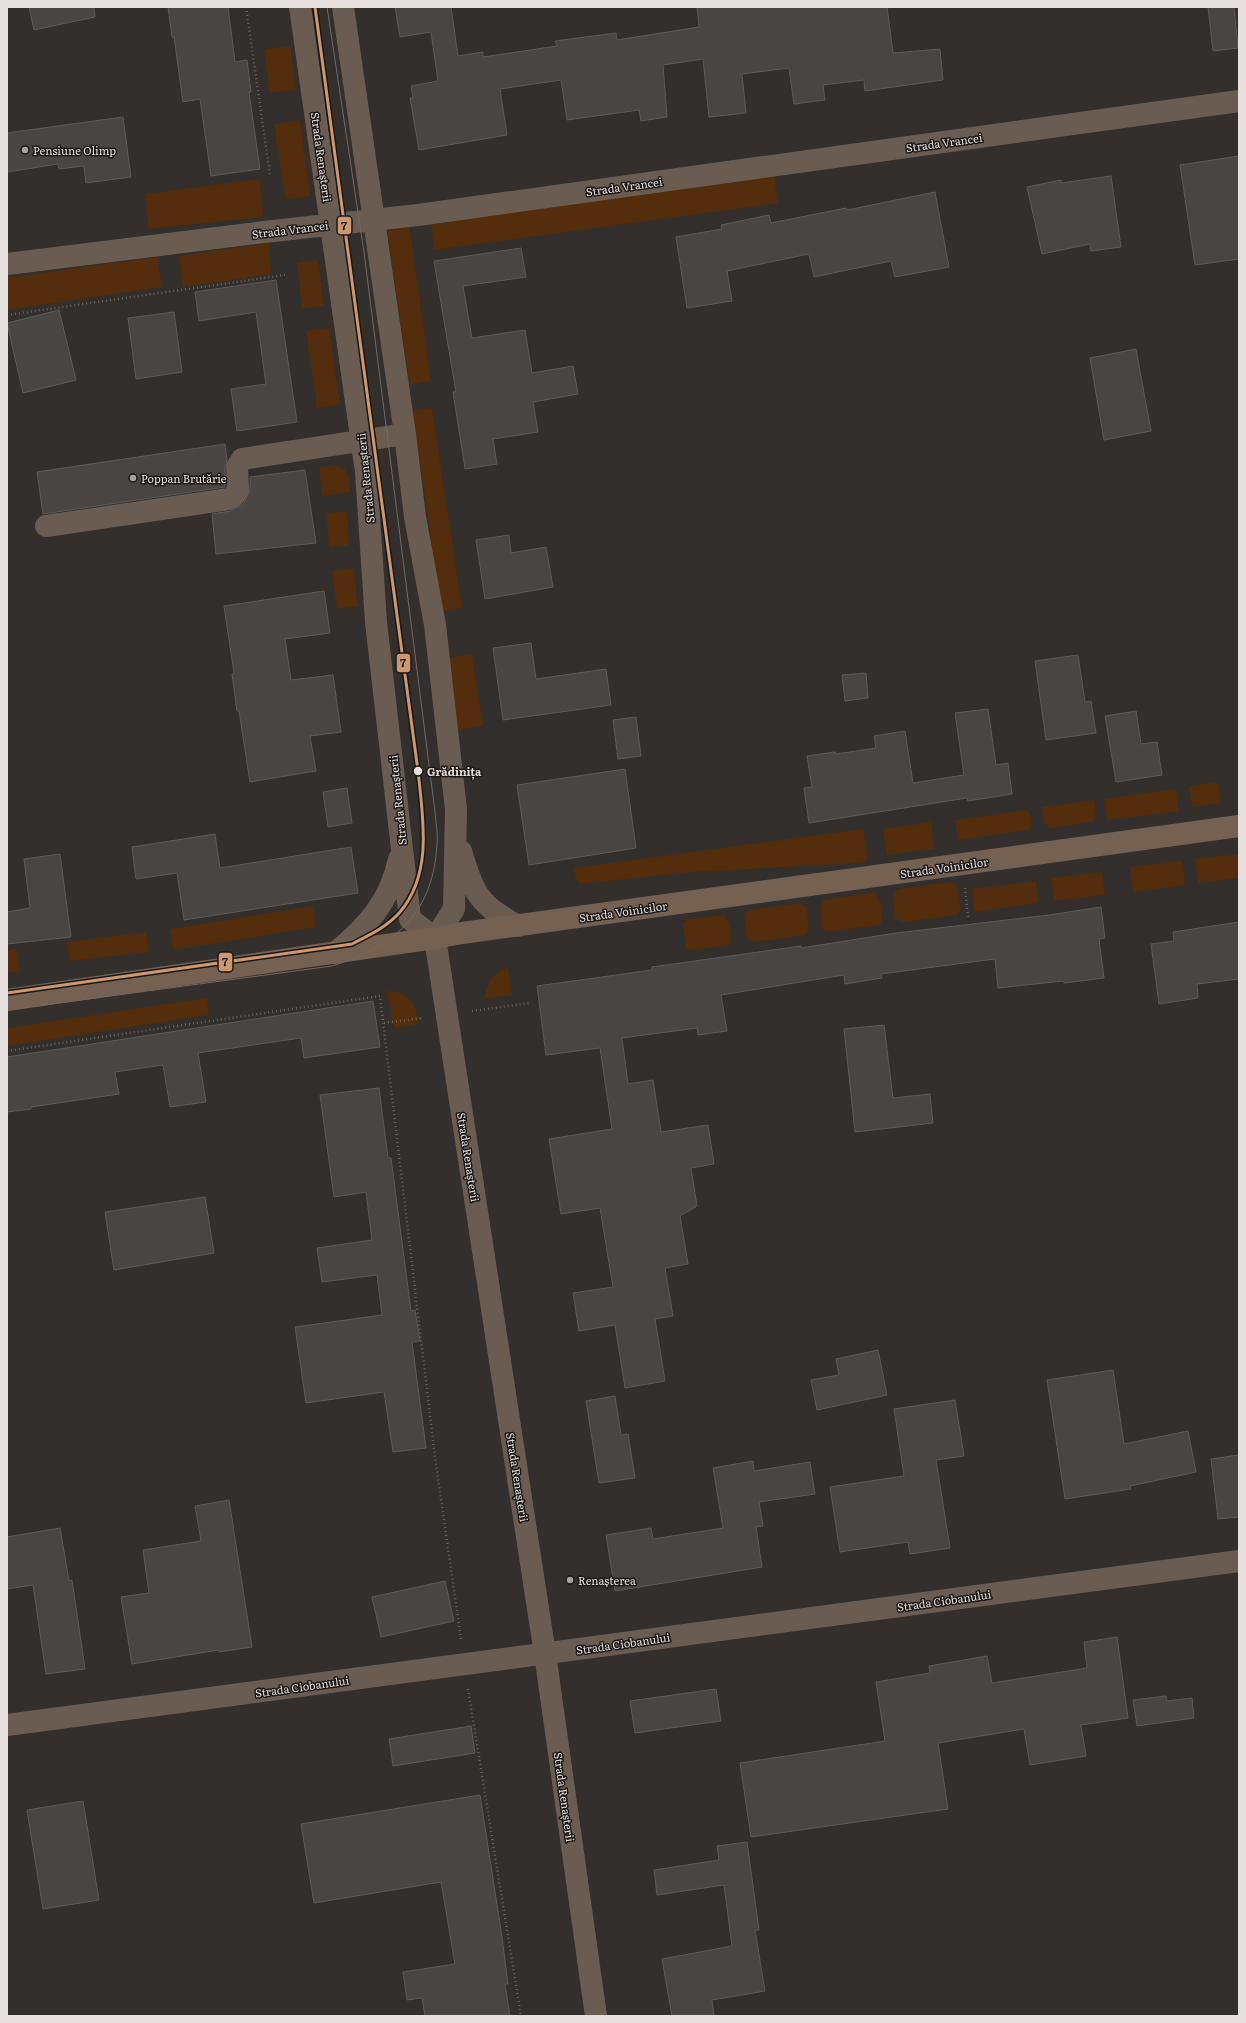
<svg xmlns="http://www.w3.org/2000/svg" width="1246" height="2023" viewBox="0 0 1246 2023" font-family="Literata,serif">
  <rect width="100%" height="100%" fill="#322f2c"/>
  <path fill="#532d0c" d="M290,46L296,90L269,93L264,49Z
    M300,120L310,196L285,199L274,124Z
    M774,176L778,203L434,250L431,223Z
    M260,179L263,217L148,229L145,194Z
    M409,224L431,381L410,385L387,232Z
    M269,243L271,274L183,287L179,256Z
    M157,257L162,287L7,310V278Z
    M318,260L324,306L302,309L297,262Z
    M329,328L340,404L317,408L306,331Z
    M432,408L462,608L439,612L429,525L413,410Z
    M334,465L345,469L349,479L350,492L322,496L319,468Z
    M347,511L349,546L329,547L326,513Z
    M353,568L358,606L337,609L332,571Z
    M472,654L483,726L457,730L447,658Z
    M1218,782L1221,803L1192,807L1189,786Z
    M1176,789L1179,811L1107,820L1104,799Z
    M1094,800L1096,817L1093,822L1049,828L1044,823L1042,807Z
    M1027,810L1030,814L1032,826L1029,830L958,840L955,820Z
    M931,822L934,849L887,855L883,829Z
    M863,829L867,855L866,861L861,863L692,872L580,884L576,880L574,868Z
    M1239,854V878L1198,883L1195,859Z
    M1182,860L1185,885L1133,892L1130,867Z
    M1102,872L1105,895L1054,901L1051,878Z
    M1036,881L1038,903L974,912L972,889Z
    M950,882L957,886L961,910L957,915L903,922L895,919L893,895L898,889Z
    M875,892C881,901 885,916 880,925L827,932L822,929L820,906L824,900Z
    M800,903L807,908L809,930L805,935L754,942L747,939L744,914L749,910Z
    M313,906L316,927L173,950L170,929Z
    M723,915C730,921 733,937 729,945L692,950L686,948L683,923L688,919Z
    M146,932L149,952L70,961L67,942Z
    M16,949L20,971L7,973V950Z
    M508,968L512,995L484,999C488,983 491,972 508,968Z
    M387,991C410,991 416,1004 419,1024L394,1028Z
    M207,998L209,1015L7,1046V1028Z"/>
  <path fill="#484543" stroke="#5d5a58" d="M29,7H94L95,17L34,30Z
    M168,7H228L235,62L247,60L251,92H249L260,169L211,176L200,99L183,102L174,37H172Z
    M395,7H451L458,56L483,52V57L557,46L555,41L616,33L617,40L699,27L697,7H887L893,53L940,49L943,80L865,91L864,80L823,85L825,100L794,104L789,68L742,74L746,113L709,117L703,59L663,65L667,117L641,121L639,110L567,120L561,80L500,89L507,135L419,150L410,98H413L411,86L438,81L431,32L400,37Z
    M1208,7H1234L1238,48L1213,51Z
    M123,117L131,177L86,183L84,166L59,169L58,164L7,172V133Z
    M1239,156V259L1195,265L1180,165Z
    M1111,176L1121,247L1091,251L1090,244L1042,254L1027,187L1061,180V183Z
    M935,192L949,267L895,277L891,261L814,277L809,254L727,271L732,301L687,308L676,237L722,229L721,225L769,215L771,223L846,208L847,210Z
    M521,248L526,277L463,286L472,338L525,330L532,373L573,366L578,394L533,402L538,432L493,439L497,464L465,469L453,392H456L434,261Z
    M276,280L297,422L237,431L231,389L266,384L256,312L199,321L195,292Z
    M59,310L76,380L23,393L7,323Z
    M174,312L182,372L136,379L128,318Z
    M1136,349L1151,431L1104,440L1090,358Z
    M225,444L227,460L225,468V487L43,514L37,472Z
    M305,470L316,543L216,554L212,514L231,511L243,505L250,490V477Z
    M509,535L511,553L546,547L553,587L485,599L476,540Z
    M324,591L330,633L285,639L291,680L333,675L341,732L310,736L316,771L250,782L239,711H237L232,674L234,673L224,606Z
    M531,643L536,679L606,669L611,705L503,720L493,648Z
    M1078,655L1085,702L1091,701L1096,733L1046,740L1035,661Z
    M866,673L868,698L845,701L842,675Z
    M988,709L996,765L1008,763L1012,794L968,801L967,798L809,823L804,788L812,787L807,756L835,752L836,754L876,748L874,736L905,731L913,783L964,775L955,713Z
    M1136,711L1141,744L1157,742L1162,775L1116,782L1105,716Z
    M636,717L641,756L618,759L613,720Z
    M625,769L636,848L529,865L517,785Z
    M347,788L352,823L328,827L323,792Z
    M215,834L220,868L351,847L358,893L184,920L177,873L136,879L132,847Z
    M60,854L71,937L7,944V912L30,908L24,859Z
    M1101,907L1105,938L1099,939L1104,978L1064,983L1063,981L998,988L995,959L881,974L882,978L845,984L844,975L721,995L727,1031L698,1035L697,1028L622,1038L628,1084L653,1080L661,1132L708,1125L714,1164L691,1168L697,1206L680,1216L688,1264L665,1268L673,1316L655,1319L665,1381L625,1388L615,1325L579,1331L573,1293L613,1287L600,1208L561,1214L549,1139L612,1129L600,1048L546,1055L537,986L652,970V967L801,946V948L896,933L1049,915Z
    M1239,922V979L1197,984L1198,998L1159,1004L1151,944L1174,941L1173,932Z
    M373,1001L380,1047L304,1058L301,1038L198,1053L206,1102L170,1107L163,1065L115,1072L119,1094L31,1107V1109L7,1112V1057Z
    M884,1025L893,1098L930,1094L933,1123L855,1132L844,1029Z
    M379,1088L388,1158H391L411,1311L415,1310L420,1341L412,1342L426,1448L393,1452L384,1392L306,1403L295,1327L382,1315L377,1275L322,1282L317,1248L372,1240L366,1192L334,1197L320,1095Z
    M205,1197L214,1253L114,1270L105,1212Z
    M878,1350L887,1395L817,1410L811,1380L839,1375L836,1359Z
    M1113,1370L1124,1444L1188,1431L1196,1472L1130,1486L1131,1489L1065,1499L1047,1380Z
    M615,1396L621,1435L628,1434L635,1478L599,1483L586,1401Z
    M955,1400L964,1456L936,1460L950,1548L910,1554L908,1542L840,1552L830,1487L904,1476L894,1409Z
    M1239,1455V1517L1218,1519L1211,1459Z
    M753,1461L754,1471L810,1462L815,1494L759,1502L763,1526L756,1527L762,1567L615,1591L606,1535L651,1528L653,1539L723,1528L713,1468Z
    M229,1500L252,1647L219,1652V1650L132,1664L121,1597L149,1593L143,1550L201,1541L195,1506Z
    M60,1528L69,1581L72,1580L85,1669L46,1674L33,1585L7,1589V1537Z
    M445,1581L454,1621L381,1637L372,1597Z
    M1117,1637L1128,1718L1081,1725L1086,1756L1030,1765L1024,1729L938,1743L948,1809L751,1837L740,1763L885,1741L876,1682L930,1673L929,1666L987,1656L992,1683L1087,1668L1084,1642Z
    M716,1689L721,1721L635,1733L630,1701Z
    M1166,1696L1167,1701L1192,1698L1194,1718L1137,1726L1133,1700Z
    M471,1726L475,1753L393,1766L389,1739Z
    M480,1795L502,1937L508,1984H505L510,2016H425L422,1998L407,2000L403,1972L455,1964L441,1882L314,1903L301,1824Z
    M83,1801L99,1900L43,1909L27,1810Z
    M747,1842L759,1930H755L765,1991L712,2000L714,2016H672L662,1959L732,1946L724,1885L657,1895L654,1870L719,1860L717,1846Z"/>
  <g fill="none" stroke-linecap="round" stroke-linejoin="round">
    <path stroke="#6d635c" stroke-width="2.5" stroke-dasharray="1 3" stroke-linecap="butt" d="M246,7L270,175
      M7,315L285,275
      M965,888L968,917
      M472,1011L530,1003
      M384,1023L423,1018
      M7,1051L380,996L435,1457L461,1639
      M468,1689L521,2016"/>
    <path stroke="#6b5c51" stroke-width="22" d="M300,7L366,472L376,622L410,919L435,938
      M343,7L405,434L415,517L435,625L456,809L454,909L435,938L545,1654L596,2016
      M7,264L264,232L418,215L1239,101
      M46,526L229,499L233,497L238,490L237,467L242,459L405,434
      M461,851C473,893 479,905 518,926
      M335,953C368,926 390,901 399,859
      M7,1725L1239,1561"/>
    <path stroke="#746152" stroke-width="22" d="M7,1000L435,938L462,933L1239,826"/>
    <path stroke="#736962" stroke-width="1" d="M7,1010L332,966C394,947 433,914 437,845C438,834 436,823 435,812L364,252L327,7"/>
    <g stroke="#1a1715" stroke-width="6">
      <path id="tram-1" d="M7,993L352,944C369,935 387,927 400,912C433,873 423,818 418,771L315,7"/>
    </g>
    <use href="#tram-1" stroke="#cd976f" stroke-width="3"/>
  </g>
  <g fill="#a6a29f" stroke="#1a1715" stroke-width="1.5">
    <circle cx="25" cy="150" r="4"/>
    <circle cx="133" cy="478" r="4"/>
    <circle cx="570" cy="1580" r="4"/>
  </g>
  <circle fill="#e5e0dd" stroke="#1a1715" stroke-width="1.5" cx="418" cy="771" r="5"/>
  <g text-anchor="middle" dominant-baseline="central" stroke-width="3" stroke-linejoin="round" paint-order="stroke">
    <g font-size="11" fill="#e5e0dd" stroke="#1a1715">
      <text transform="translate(944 142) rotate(-8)">Strada Vrancei</text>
      <text transform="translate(322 157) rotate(82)">Strada Renașterii</text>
      <text transform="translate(624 186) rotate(-8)">Strada Vrancei</text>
      <text transform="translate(290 229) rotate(-7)">Strada Vrancei</text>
      <text transform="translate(365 478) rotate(-96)">Strada Renașterii</text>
      <text transform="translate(397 800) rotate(-96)">Strada Renașterii</text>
      <text transform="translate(944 867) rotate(-8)">Strada Voinicilor</text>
      <text transform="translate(623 911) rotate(-8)">Strada Voinicilor</text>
      <text transform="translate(469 1157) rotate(81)">Strada Renașterii</text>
      <text transform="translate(518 1477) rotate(81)">Strada Renașterii</text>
      <text transform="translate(944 1600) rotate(-8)">Strada Ciobanului</text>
      <text transform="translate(623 1643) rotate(-8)">Strada Ciobanului</text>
      <text transform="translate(302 1686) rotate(-8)">Strada Ciobanului</text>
      <text transform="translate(565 1797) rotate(82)">Strada Renașterii</text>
    </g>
    <g font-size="11" fill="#e5e0dd" stroke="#1a1715" text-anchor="start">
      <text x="33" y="150">Pensiune Olimp</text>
      <text x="141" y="478">Poppan Brutărie</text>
      <text x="578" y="1580">Renașterea</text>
    </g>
    <g font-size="11" font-weight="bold" fill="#e5e0dd" stroke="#1a1715" text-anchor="start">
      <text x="427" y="771">Grădinița</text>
    </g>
  </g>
  <g stroke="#1a1715" stroke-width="1.5">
    <rect x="337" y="216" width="15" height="19" rx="4" fill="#cd976f"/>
    <rect x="396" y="653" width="15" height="20" rx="4" fill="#cd976f"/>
    <rect x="218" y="952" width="15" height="20" rx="4" fill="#cd976f"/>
  </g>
  <g font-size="11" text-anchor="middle" font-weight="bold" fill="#111">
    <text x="344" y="230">7</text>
    <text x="403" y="667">7</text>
    <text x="225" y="966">7</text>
  </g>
  <rect width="1246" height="2023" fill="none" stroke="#e5e0dd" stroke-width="16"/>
</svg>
